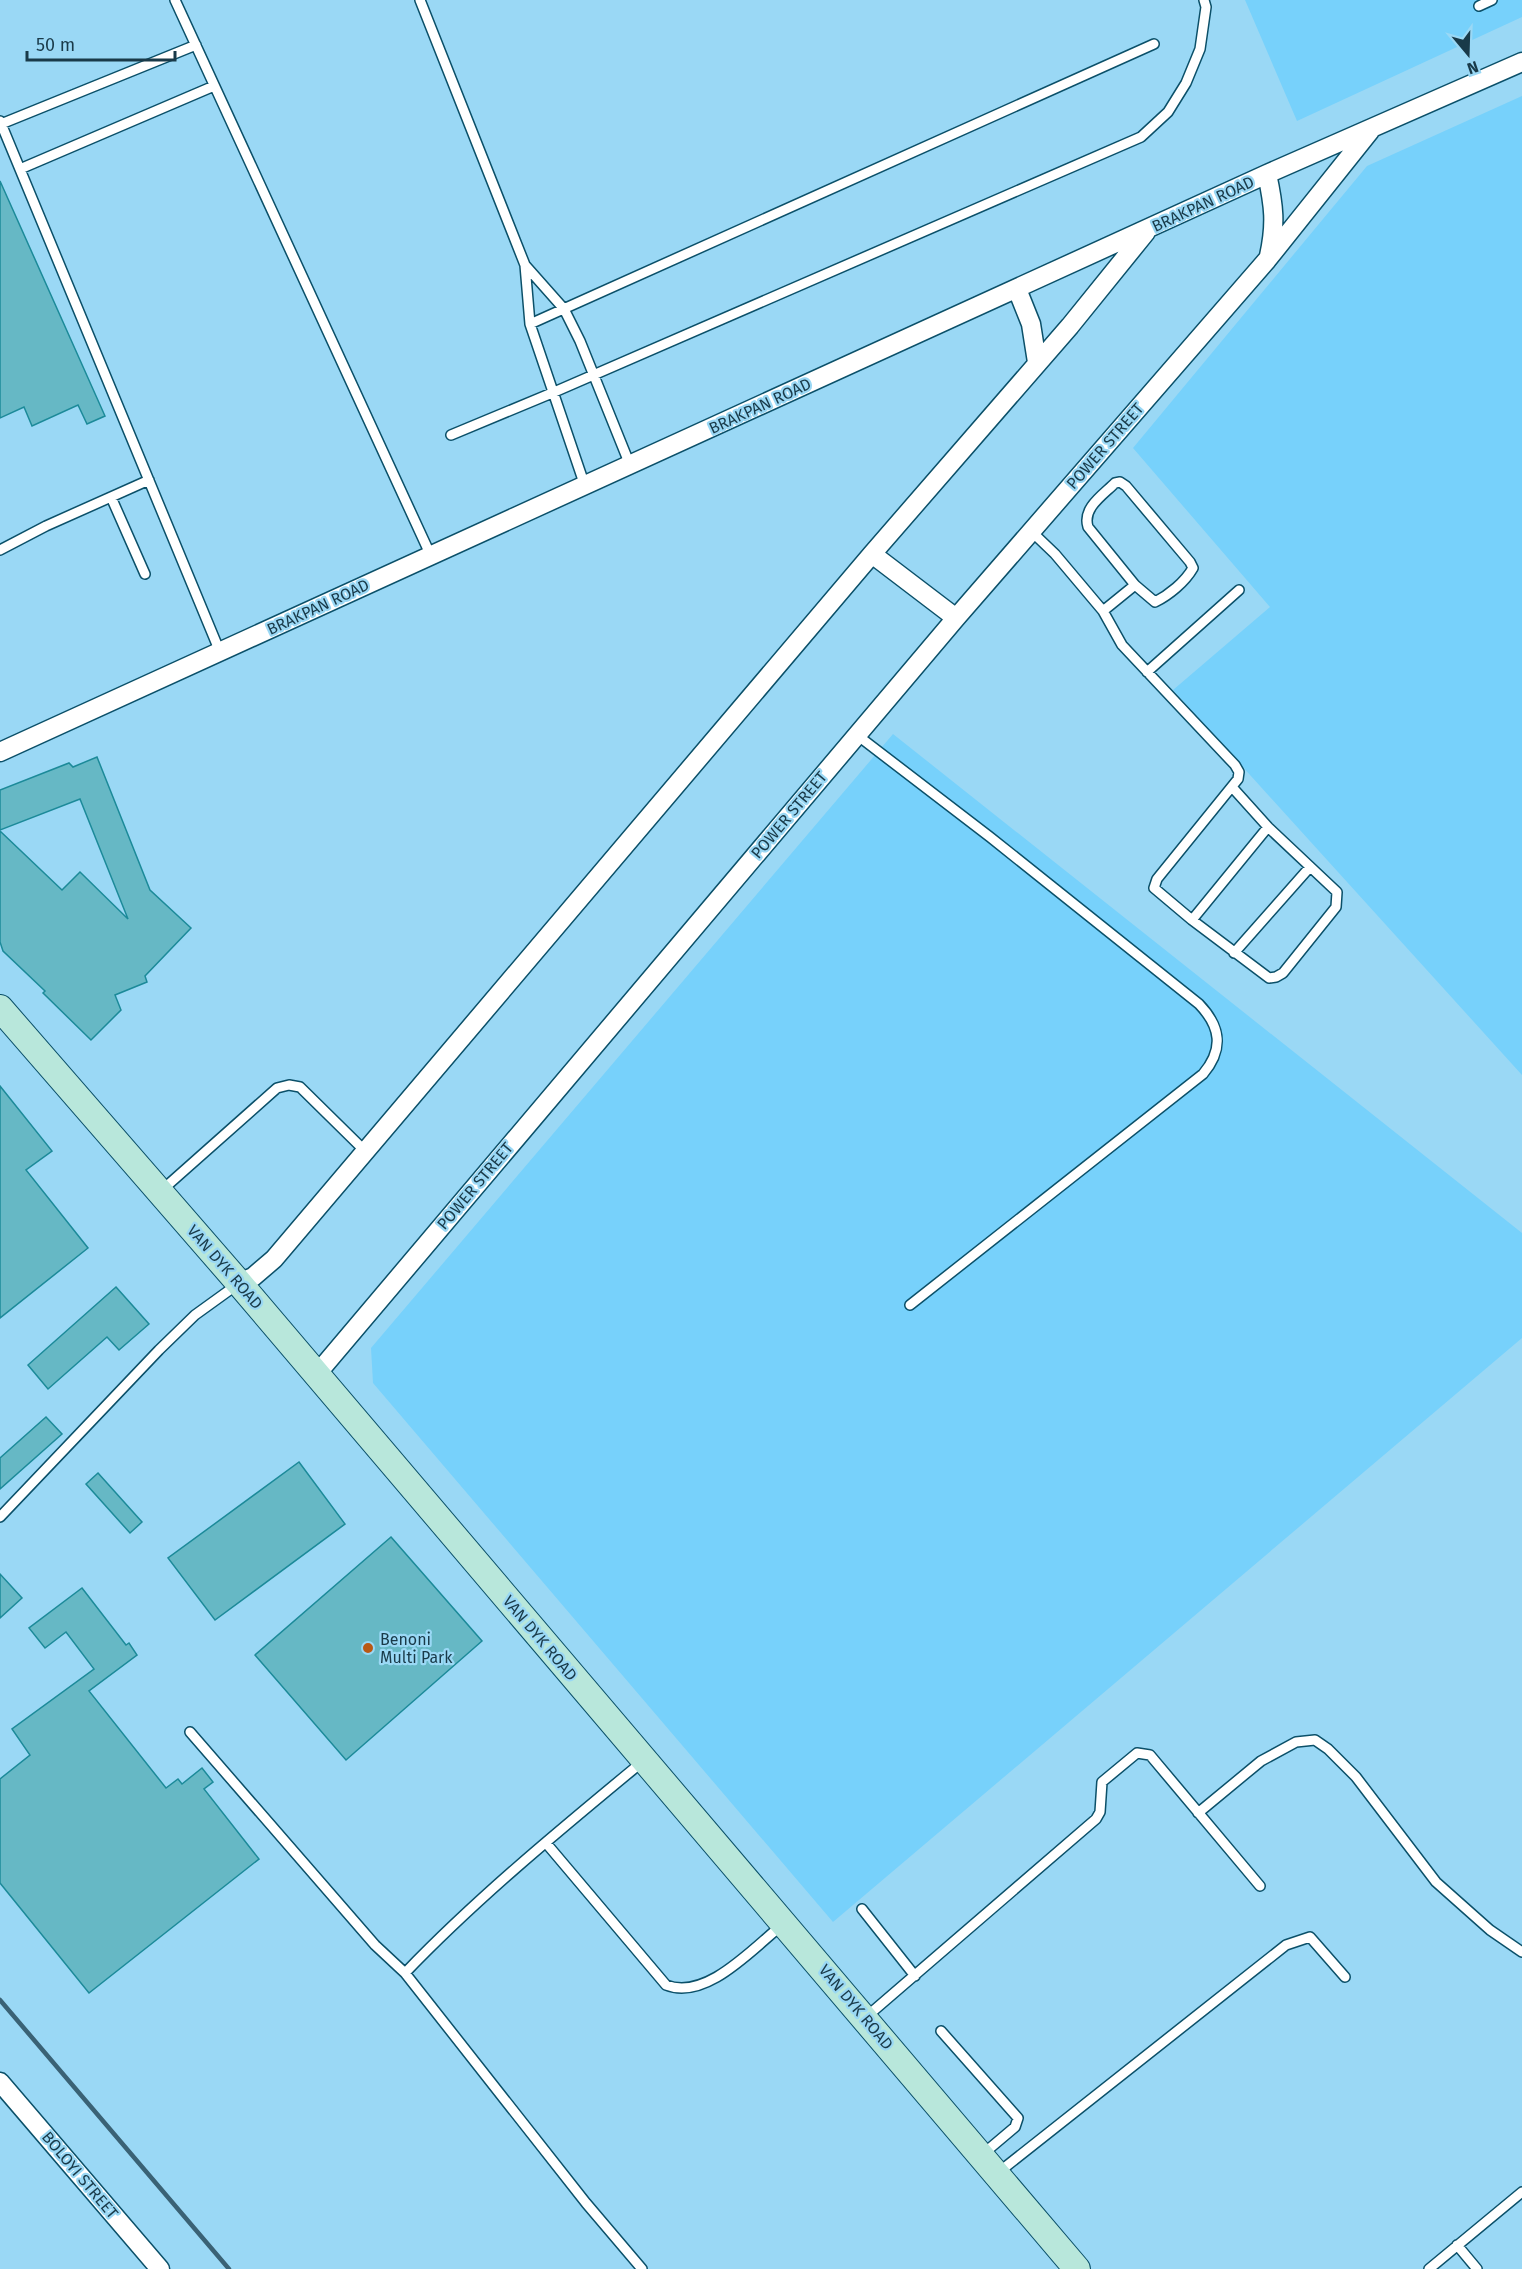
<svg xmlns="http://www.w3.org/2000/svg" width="1522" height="2269" viewBox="0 0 1522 2269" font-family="'Fira Sans',sans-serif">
  <rect width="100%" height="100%" fill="#9ad8f5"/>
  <path fill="#77d1fb" d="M1245,0H1522V17L1297,121Z
    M1522,96V1075L1173,690L1270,607L1133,448L1367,166Z
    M893,734L1522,1233V1338L833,1922L373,1383L371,1348Z"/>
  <path fill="#66b8c5" stroke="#1c8a99" stroke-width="1.5" d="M0,181L105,416L87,424L78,405L32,426L24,407L0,418Z
    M97,757L150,890L191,928L145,976L147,982L115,995L121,1010L91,1040L43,993L45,991L3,951L0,942V831L62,890L80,872L128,919L80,799L0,830V790L69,763L73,767Z
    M0,1086L52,1151L26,1170L88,1248L0,1318Z
    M116,1287L149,1324L119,1350L107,1337L48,1389L28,1365Z
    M46,1417L62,1434L0,1489V1458Z
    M299,1462L345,1524L215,1620L168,1558Z
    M98,1473L142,1522L130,1533L86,1484Z
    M391,1537L482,1641L346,1760L255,1655Z
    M0,1574L22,1598L0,1618Z
    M82,1588L126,1645L129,1643L137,1655L89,1691L166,1788L178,1779L182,1784L202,1768L213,1782L204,1789L259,1859L89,1993L0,1883V1779L30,1755L12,1729L94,1669L66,1632L45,1648L29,1628Z"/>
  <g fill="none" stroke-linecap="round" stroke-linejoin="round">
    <g stroke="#0b5069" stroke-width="12">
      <path id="service" d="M175,0L431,556
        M420,0L525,265L530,324L585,486
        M1479,6L1492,0
        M0,121L220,652
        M1,124L196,45
        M20,169L214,86
        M525,265L564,309L580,341L630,465
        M530,324L1154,44
        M451,435L552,393L1141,137L1168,112L1186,83L1200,49L1206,7L1204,0
        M1120,482L1126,486L1190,562L1193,568C1185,582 1169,595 1155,602L1135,585L1088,527C1082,508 1103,495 1115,483Z
        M111,497L145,574
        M1031,531L1055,554L1103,611L1122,645L1235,765L1239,772L1238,779L1157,879L1154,888L1192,920L1269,978L1276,977L1283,973L1336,907L1337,892L1268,827L1232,787
        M0,550L46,526L149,480
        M1103,611L1135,585
        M1147,672L1239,590
        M857,735L990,837L1199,1004C1221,1027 1224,1049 1203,1074L910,1305
        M1192,920L1268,827
        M1234,953L1310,867
        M161,1191L277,1088L289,1085L300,1087L365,1151
        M0,1517L159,1350L195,1315L238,1284
        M190,1732L375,1945L405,1973C478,1897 561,1829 642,1762
        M1198,1813L1261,1761L1296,1742L1315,1740L1328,1749L1356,1777L1436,1882L1490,1930L1522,1952
        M546,1843L666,1985C706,2001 752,1949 782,1925
        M862,1909L915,1976
        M405,1973L586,2203L642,2269
        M865,2018L1096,1819L1100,1812L1102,1782L1137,1753L1150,1755L1260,1886
        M941,2031L1018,2118L1015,2127L983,2154
        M999,2172L1286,1945L1310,1937L1345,1977
        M1457,2245L1477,2269
        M1429,2269L1522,2192"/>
    </g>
    <g stroke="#0b5069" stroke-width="21">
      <path id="minor" d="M1267,174C1274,206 1276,224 1269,256
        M1017,289L1031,324L1037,362
        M872,554L956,618
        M0,752L1267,174L1522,62
        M239,1283L253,1277L274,1259L872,554L1070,326L1146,232
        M316,1375L956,618L1267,260L1370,131
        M0,2082L160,2269"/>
    </g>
    <g stroke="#0b5069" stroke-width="28">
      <path id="secondary" d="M0,1008L239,1283L1077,2269"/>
    </g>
    <use href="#service" stroke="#fff" stroke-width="9"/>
    <use href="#minor" stroke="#fff" stroke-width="18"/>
    <use href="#secondary" stroke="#b8e7db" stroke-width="26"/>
    <path stroke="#3a6275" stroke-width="4.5" d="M0,2000L229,2269"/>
  </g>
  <circle fill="#b95914" stroke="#9ad8f5" stroke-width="2" cx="368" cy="1648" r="6"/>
  <g text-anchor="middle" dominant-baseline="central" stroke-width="4.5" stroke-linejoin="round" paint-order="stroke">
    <g font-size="16" fill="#193a49" stroke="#9ad8f5">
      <text transform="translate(1203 204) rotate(-25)">BRAKPAN ROAD</text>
      <text transform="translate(760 406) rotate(-25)">BRAKPAN ROAD</text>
      <text transform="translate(1105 446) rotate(-49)">POWER STREET</text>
      <text transform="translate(318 607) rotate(-25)">BRAKPAN ROAD</text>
      <text transform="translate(789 815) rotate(-50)">POWER STREET</text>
      <text transform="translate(475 1186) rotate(-50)">POWER STREET</text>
      <text transform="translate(225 1267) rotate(49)">VAN DYK ROAD</text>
      <text transform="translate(540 1638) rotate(50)">VAN DYK ROAD</text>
      <text transform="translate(856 2007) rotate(50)">VAN DYK ROAD</text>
      <text transform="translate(80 2175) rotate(50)">BOLOYI STREET</text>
    </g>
    <g font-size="16" fill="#193a49" stroke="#9ad8f5" text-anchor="start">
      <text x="380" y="1639">Benoni<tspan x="380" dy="18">Multi Park</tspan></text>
    </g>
  </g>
  <g transform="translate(1468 54) rotate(161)" stroke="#9ad8f5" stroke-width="4.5" paint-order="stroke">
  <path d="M0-4.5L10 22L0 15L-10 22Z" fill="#193a49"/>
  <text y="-9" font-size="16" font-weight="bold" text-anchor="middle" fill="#193a49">N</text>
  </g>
  <path d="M27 51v9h148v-9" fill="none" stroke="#193a49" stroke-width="3"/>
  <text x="36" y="51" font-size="18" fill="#193a49" stroke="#9ad8f5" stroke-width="4.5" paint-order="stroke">50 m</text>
</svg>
